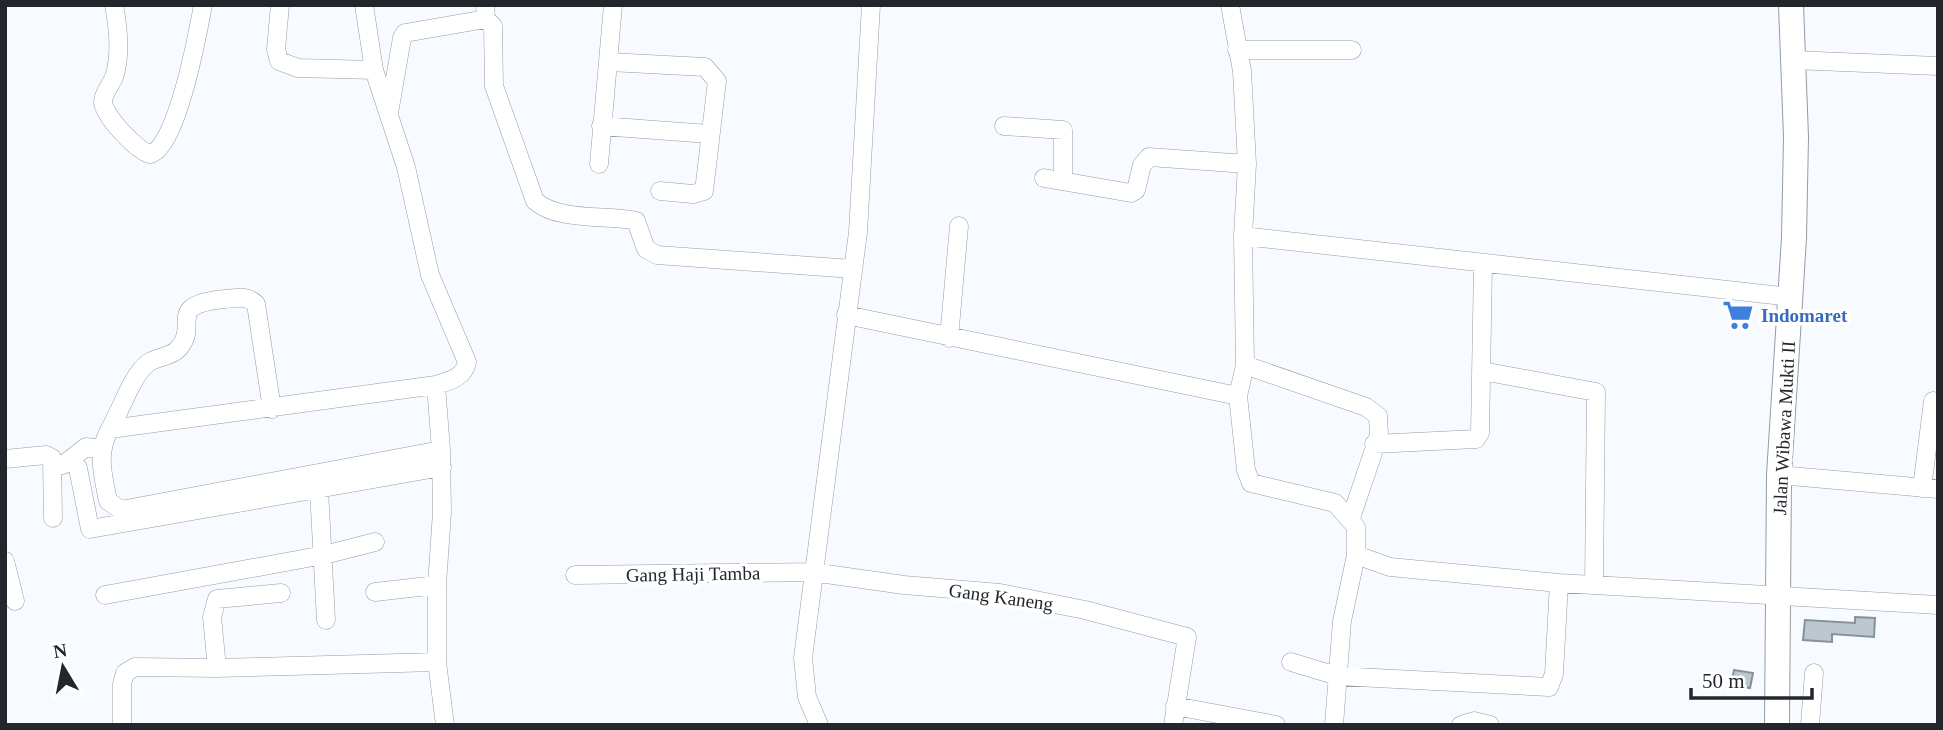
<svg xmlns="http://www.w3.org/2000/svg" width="1943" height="730" viewBox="0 0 1943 730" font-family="Georgia,serif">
  <rect width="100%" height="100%" fill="#f7fbff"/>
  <path fill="#bcc7cf" stroke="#879199" stroke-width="2" d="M1855,617L1875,618L1874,637L1832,634V642L1803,640L1805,620L1855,623Z
    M1734,670L1753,673L1750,688L1731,685Z"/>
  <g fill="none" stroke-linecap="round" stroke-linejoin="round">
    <g stroke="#929ca5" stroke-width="19">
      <path id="street" d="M114,5C118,26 121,56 114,77C111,85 103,93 103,102C104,116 137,151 150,154C177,148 198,32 203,5
        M280,5L276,49L279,61L298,68L374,70
        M364,5L374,70L406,167L430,275L467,362C464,378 449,381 436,385L110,429C96,453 103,475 108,501L121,510L441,450
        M485,5L486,19L493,26L494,86L535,201C558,221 603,215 632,220L636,221L646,249L657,255L853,269
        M1237,50H1352
        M1793,60L1938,66
        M609,62L705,67L717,81L704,191L693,194L660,191
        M389,113L402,38L405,33L486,19
        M601,126L709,134
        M1004,126L1063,130V181
        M599,164L613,5
        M1044,178L1131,193L1136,190L1142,165L1149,157L1247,164
        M1243,236L1791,297
        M846,315L1238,396L1245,365L1243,236L1247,164L1242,71L1230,5
        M949,338L959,226
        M1245,365L1366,407L1378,416L1379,435L1351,518
        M1482,371L1596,392L1594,585
        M436,385L441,450L442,512L437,585V662L445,725
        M1238,396L1246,470L1251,483L1335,503L1356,527V555L1342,621L1334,725
        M110,429C121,410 132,375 148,363C156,357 170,357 177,350C202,326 162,305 225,299C237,298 247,295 256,304L272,409
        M1374,444L1476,439L1480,433L1483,264
        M5,459L46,455L52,458L53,518
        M54,466L63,465L86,447L100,449
        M78,468L90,529L442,467
        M1779,475L1938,489
        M1922,488L1933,401
        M319,490L326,620
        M1356,555L1390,567L1559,583L1938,605
        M5,561L15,601
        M575,575L812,572L904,585L1000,593L1085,610L1187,637L1173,725
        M375,592L437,585
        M105,595L324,555L375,542
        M1291,662L1337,676L1549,687L1554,674L1559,583
        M217,668L212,617L217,599L281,593
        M1175,706L1276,725
        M122,725V684L125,673L135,667L217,668L437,662
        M819,725L807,697L803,658L858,232L871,5
        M1461,725L1474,721L1490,725
        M1810,725L1814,673"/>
    </g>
    <g stroke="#929ca5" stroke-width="26">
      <path id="secondary" d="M1777,725L1779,475L1794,238L1796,137L1791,5"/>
    </g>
    <use href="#street" stroke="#fff" stroke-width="18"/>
    <use href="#secondary" stroke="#fff" stroke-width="24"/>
  </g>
  <defs>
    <g id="supermarket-bare" transform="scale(2.415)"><path d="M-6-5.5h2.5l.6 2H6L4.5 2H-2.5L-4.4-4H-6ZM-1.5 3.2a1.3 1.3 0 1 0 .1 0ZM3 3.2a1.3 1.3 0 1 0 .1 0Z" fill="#3f7fe0" stroke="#fff" stroke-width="2.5" paint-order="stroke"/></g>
  </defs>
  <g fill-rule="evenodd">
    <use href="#supermarket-bare" x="1738" y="315"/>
  </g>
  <g text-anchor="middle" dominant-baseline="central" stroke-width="7" stroke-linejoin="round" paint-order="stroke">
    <g font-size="19" font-weight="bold" fill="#366cbe" stroke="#fff" text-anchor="start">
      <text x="1761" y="315">Indomaret</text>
    </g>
    <g font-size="19" fill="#23272b" stroke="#fff">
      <text transform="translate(1784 428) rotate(-87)">Jalan Wibawa Mukti II</text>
      <text transform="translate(693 574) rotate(-1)">Gang Haji Tamba</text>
      <text transform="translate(1001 597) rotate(8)">Gang Kaneng</text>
    </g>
  </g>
  <rect width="1943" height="730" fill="none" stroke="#23272b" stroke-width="14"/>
  <g transform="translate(63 667) rotate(350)" stroke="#ffffff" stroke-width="5" paint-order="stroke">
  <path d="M0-5L12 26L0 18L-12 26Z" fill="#23272b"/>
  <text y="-10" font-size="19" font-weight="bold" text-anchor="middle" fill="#23272b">N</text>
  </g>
  <path d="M1691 688v10h121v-10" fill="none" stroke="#23272b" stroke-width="3.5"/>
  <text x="1702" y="688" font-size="21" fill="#23272b" stroke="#ffffff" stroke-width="5" paint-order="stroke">50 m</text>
</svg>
